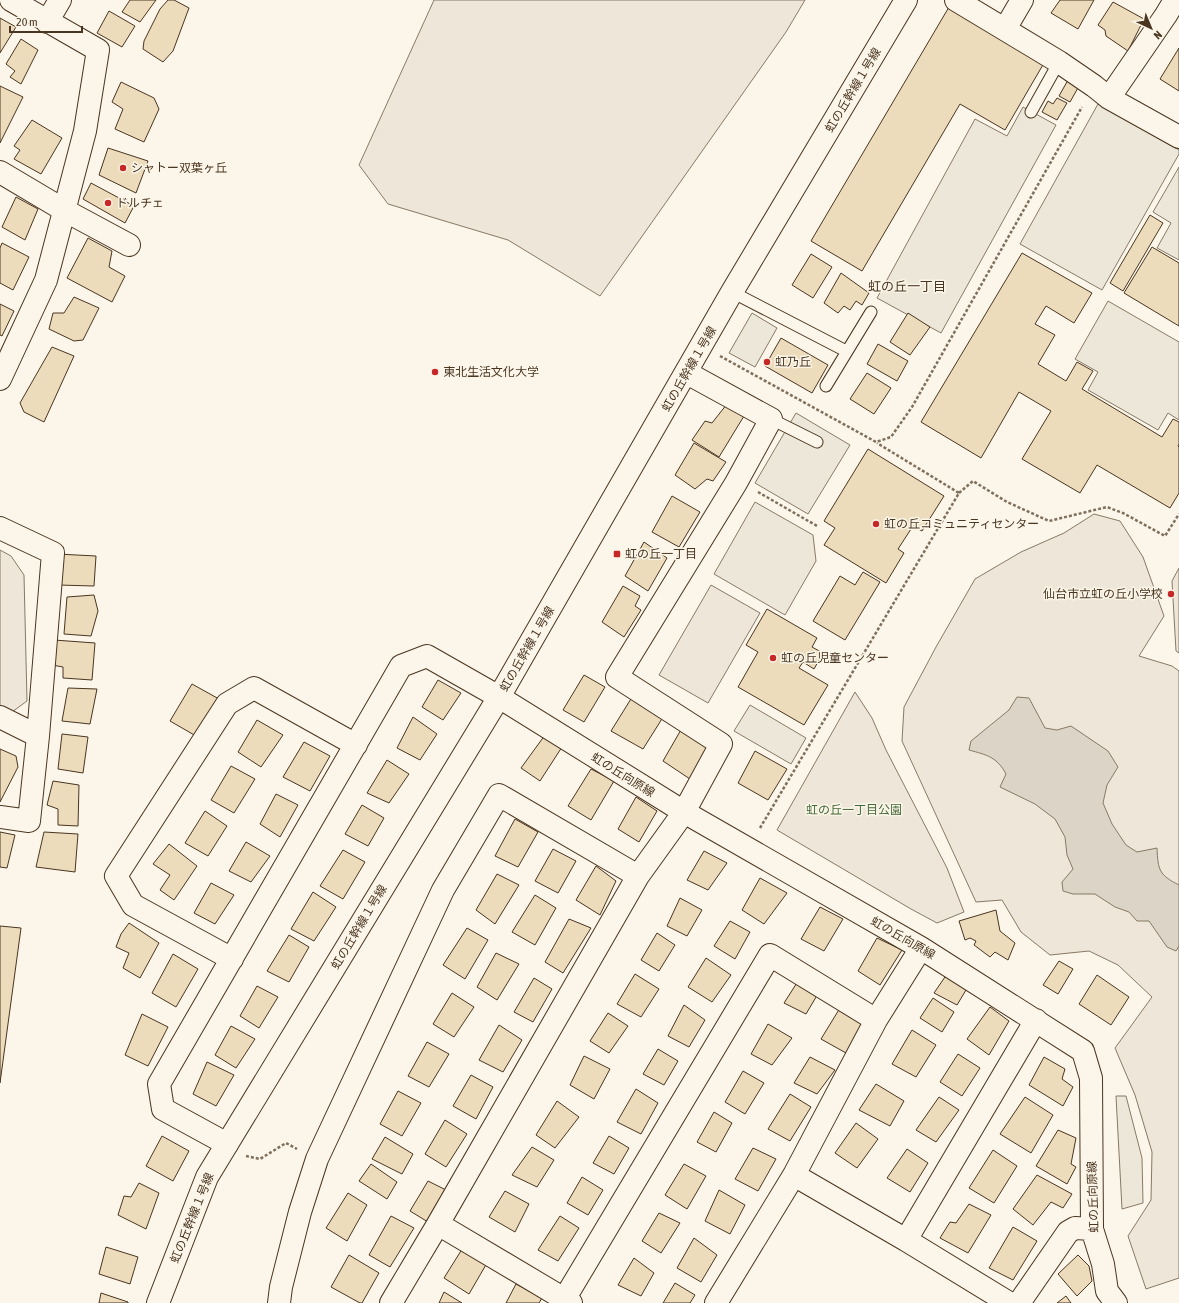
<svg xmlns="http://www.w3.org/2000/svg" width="1179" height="1303" viewBox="0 0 1179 1303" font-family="'Asap Condensed','Noto Sans JP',sans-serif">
  <rect width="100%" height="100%" fill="#fbf6e9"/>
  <path fill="#ede6d9" stroke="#887966" d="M434,0H805L786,32L600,296L508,240L388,204L359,165Z
    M1094,514L1120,521L1143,557L1164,616L1139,656L1172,666L1179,671V1278L1146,1289L1128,1236L1151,1200L1152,1152L1135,1095L1115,1048L1152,997L1118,965L1089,951L1050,955L1021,932L1002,900L976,902L902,741L904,707L936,647L975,579L1021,552L1064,533Z
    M0,550L11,556L24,575L27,701L12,712L0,706Z
    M1179,568V653L1176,651L1172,581Z
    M711,585L760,613L708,703L659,675Z
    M855,692L872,718L886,750L947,868L964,912L937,923L911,909L777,830Z"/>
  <path fill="#ede7d9" stroke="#887966" d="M1098,104L1179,150V154L1102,290L1020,244Z
    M1023,107L1056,125L941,333L877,298L975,119L1007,136Z
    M1179,167V260L1157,248L1171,223L1153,212Z
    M1108,301L1179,342V420L1168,413L1158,430L1088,390L1098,372L1075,359Z
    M752,313L777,328L755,367L729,353Z
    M796,413L850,445L808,514L755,483Z
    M755,502L813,535L816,561L785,615L714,574Z
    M750,705L806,738L791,764L734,731Z
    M1116,1096H1126L1142,1158L1143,1203L1122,1209Z"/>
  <path fill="#dcd4c6" stroke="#887966" d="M1017,697L1029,698L1045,728L1057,730L1071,726L1108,751L1118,767L1107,785L1103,803L1112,824L1126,845L1137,852L1157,848C1158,870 1159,875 1179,885V946L1176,951L1167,947L1149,921H1137L1129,912L1115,907L1095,894H1073L1063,891L1062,882L1073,869L1067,855L1065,837L1055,819L1035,804L1000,787L1006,774C997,757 987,755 969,750L971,741L1009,710Z"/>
  <path fill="#ecdcbc" stroke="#4a3520" d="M130,0H156L140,22L122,12Z
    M168,0H174L189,8L173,51L163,62L143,49L144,41L160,9Z
    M1060,0H1094L1078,29L1051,13Z
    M1113,2L1144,19L1128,51L1106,36L1105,30L1098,25Z
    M949,7L1044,63L1005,130L960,104L862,271L811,241Z
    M109,11L135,26L122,47L97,33Z
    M0,18L16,27L0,53Z
    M21,39L38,50L21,84L10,77L15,71L6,64Z
    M1179,48V91L1160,79Z
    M1068,80L1079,86L1070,102L1059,96Z
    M121,82L154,98L159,109L144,142L115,129L123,109L112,102Z
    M0,86L23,97L0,143Z
    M1057,98L1067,103L1057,120L1042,112L1048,101L1053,104Z
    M32,120L62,138L41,174L14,159L20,150L14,146Z
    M108,148L148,161L136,193L99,175Z
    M91,183L134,206L125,223L83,199Z
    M16,197L38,209L25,240L2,227Z
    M1150,215L1163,223L1123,291L1110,283Z
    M88,238L112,251L109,267L125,276L112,302L67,278Z
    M2,243L29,257L13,290L0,283V248Z
    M1152,247L1179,263V326L1124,293Z
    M1022,253L1092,293L1074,323L1046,306L1035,324L1055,335L1038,364L1066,381L1077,362L1093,371L1082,389L1162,437L1173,419L1179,422V444L1178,446L1179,447V493L1170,508L1097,465L1080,493L1022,459L1051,411L1019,392L981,458L921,422Z
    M811,254L832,267L813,298L792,285Z
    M841,273L869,293L862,305L856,301L850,310L844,306L838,313L824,303Z
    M74,297L99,308L83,340L74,341L49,329L53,313H64Z
    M0,304L14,311L2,336L0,335Z
    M908,313L930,327L910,355L890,342Z
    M781,338L828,365L812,393L765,366Z
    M878,344L908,361L897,381L867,364Z
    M52,347L74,356L44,422L24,412L20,403Z
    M867,373L891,388L874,414L850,399Z
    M727,404L744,416L719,457L692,440L705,421L712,423Z
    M694,443L726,462L713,481L707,479L695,489L675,475Z
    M868,449L944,496L922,531L913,526L898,549L904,553L886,583L824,545L835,528L824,521Z
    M672,496L700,512L679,547L652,532Z
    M644,542L667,558L648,591L625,576Z
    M57,554L96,556L94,586L58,585Z
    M863,572L880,582L845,640L813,621L840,576L855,585Z
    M623,586L640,596L635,606L641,610L624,637L602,622Z
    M94,595L98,611L91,636L64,634L67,597Z
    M767,609L817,638L812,647L823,653L814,669L803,662L799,668L828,685L804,725L738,687L758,652L746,645Z
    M54,640L95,643L92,680L63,678V667L52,665Z
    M584,675L605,687L584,722L563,710Z
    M438,680L461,693L443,720L422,707Z
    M192,684L219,699L196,736L170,721Z
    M68,688L97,689L90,724L62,721Z
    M634,694L665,714L643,749L611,731Z
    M413,717L437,734L420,760L397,748Z
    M257,720L283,735L261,767L238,752Z
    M682,728L710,744L690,779L663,761Z
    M62,734L88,737L83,773L58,769Z
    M545,735L562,747L540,781L521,768Z
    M304,742L330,756L310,791L283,777Z
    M0,749L16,756L18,767L0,802Z
    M755,751L787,769L768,800L738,783Z
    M387,760L409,774L389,803L367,793Z
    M231,766L255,779L234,813L211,800Z
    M591,769L614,781L591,820L568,806Z
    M53,781L79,785L78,826L58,825V809L47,805Z
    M276,794L298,805L280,837L260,824Z
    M636,797L657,811L639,842L618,829Z
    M362,805L384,818L368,846L345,834Z
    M205,811L227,826L208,856L185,843Z
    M515,819L538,832L518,867L495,856Z
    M0,832L15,835L7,868L0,867Z
    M44,832L78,834L75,872L36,867Z
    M246,842L270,856L251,882L229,871Z
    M169,844L197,866L174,900L160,890L170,875L153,864Z
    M553,849L576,861L558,893L535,881Z
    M343,850L365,862L343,899L320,886Z
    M704,851L727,863L708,890L687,880Z
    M596,866L616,881L600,915L576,900Z
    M497,874L519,885L495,924L476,910Z
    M760,878L787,893L764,924L742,910Z
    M211,883L234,895L215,924L194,913Z
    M313,892L336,907L314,941L291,929Z
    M535,895L556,908L535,945L512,932Z
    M680,898L702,910L687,936L667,926Z
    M820,907L843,919L824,951L801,939Z
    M996,910L1000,931L1015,943L1008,960L995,952L990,957L974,945L976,941L970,938L965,940L959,921Z
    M569,919L591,928L563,973L545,962Z
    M730,921L750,932L735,959L714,946Z
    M129,923L159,943L140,978L123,968L129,953L116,947L121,934Z
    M0,926L21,928L0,1083Z
    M467,928L488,940L465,979L443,965Z
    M657,933L675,945L659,971L641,960Z
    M289,935L309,947L289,982L267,971Z
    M877,938L902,950L880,985L858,971Z
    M496,953L519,964L497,1000L477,987Z
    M173,954L198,969L176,1007L152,993Z
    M706,958L731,975L712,1002L688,987Z
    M1059,961L1073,969L1058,994L1043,985Z
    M635,974L659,989L641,1017L617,1004Z
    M947,974L969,985L957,1005L934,993Z
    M802,975L822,987L806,1014L784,1003Z
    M1097,975L1129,997L1111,1025L1079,1004Z
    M534,978L552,989L533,1022L514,1012Z
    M257,986L278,997L259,1028L240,1016Z
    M452,993L474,1007L454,1037L433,1024Z
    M933,998L954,1012L942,1032L920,1018Z
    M684,1005L705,1020L689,1047L668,1036Z
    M990,1007L1009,1021L989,1055L967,1039Z
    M840,1008L863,1021L846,1053L821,1039Z
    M608,1013L628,1026L609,1053L590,1041Z
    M142,1014L168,1027L148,1066L125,1055Z
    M768,1024L792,1038L772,1065L751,1054Z
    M499,1025L522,1040L503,1072L479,1060Z
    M231,1026L255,1039L236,1068L215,1055Z
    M912,1030L936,1045L916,1077L892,1064Z
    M427,1042L449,1054L429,1087L408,1076Z
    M658,1049L678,1061L664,1085L643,1074Z
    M958,1054L980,1068L962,1096L940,1082Z
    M584,1056L610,1069L594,1099L570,1085Z
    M810,1057L835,1070L817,1094L794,1083Z
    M1044,1057L1065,1069L1062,1079L1073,1087L1063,1106L1029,1085Z
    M207,1062L234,1075L216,1106L193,1094Z
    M743,1071L764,1083L745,1114L725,1102Z
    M471,1075L493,1087L476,1119L453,1106Z
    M876,1084L904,1101L890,1126L859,1110Z
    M636,1089L658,1103L641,1134L617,1122Z
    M398,1091L421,1103L402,1136L380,1124Z
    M790,1094L811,1107L790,1141L768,1129Z
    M939,1097L959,1110L936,1142L916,1130Z
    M1025,1097L1053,1115L1031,1153L1000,1134Z
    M557,1101L579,1117L555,1148L536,1135Z
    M714,1112L732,1123L716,1152L697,1142Z
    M445,1120L467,1134L446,1167L425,1154Z
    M856,1123L878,1139L857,1168L835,1153Z
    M1058,1130L1076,1138L1071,1164L1076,1167L1067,1184L1036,1166Z
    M162,1136L189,1151L173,1181L146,1166Z
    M609,1136L629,1148L614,1174L593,1163Z
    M385,1137L413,1154L402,1174L372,1159Z
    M532,1147L554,1160L537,1187L512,1175Z
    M753,1148L776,1159L758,1191L735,1179Z
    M907,1149L928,1163L910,1192L887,1178Z
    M993,1150L1017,1166L994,1203L969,1188Z
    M371,1164L397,1182L387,1199L359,1181Z
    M684,1164L706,1176L687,1209L665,1195Z
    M1037,1175L1072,1194L1063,1208L1051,1202L1033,1225L1013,1209Z
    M582,1177L603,1190L588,1215L567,1203Z
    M428,1181L446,1190L428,1222L410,1211Z
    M139,1183L159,1193L146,1229L118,1215L124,1196L131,1197Z
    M719,1190L745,1205L730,1234L705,1221Z
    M505,1191L529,1204L515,1232L489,1217Z
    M348,1193L367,1205L347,1241L326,1228Z
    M969,1204L991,1215L968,1253L940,1238L950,1222L956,1223Z
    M659,1213L680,1223L661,1253L642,1241Z
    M391,1216L414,1228L390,1267L369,1255Z
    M560,1216L579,1228L558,1261L538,1250Z
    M1013,1227L1037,1241L1013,1280L989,1268Z
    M694,1238L717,1255L701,1282L677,1268Z
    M464,1246L487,1263L469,1294L444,1278Z
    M106,1247L138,1257L130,1284L99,1274Z
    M349,1255L379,1273L362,1303H360L331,1287Z
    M1078,1255L1089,1266L1092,1281L1077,1296L1058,1274Z
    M634,1258L654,1273L641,1296L618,1285Z
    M675,1283L695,1295L690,1303H663Z
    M516,1284L542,1298L539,1303H506Z
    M444,1292L462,1303H439Z
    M101,1293L128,1302V1303H99Z
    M1066,1296L1071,1303H1057Z"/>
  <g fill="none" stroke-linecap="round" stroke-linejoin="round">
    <g stroke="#4a3520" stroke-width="13">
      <path id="service" d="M1031,112L1059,62
        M732,292L846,351
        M826,386L871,312
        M771,419L817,442"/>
    </g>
    <g stroke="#4a3520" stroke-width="24">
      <path id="minor" d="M956,0L1059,62L1094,86L1109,98L1179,137
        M47,22L60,0
        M1005,29L1022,0
        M1109,98L1166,15L1175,0
        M0,172L64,210L129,245
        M0,379L46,280L85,131L98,50L11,0
        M0,528L53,553L38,736L29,821L0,817
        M0,717L38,736
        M232,959L133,905L116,876L227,704L254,688L356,745
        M227,1144L163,1109L159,1084L401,666L427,656L499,697L684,812L921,948L1083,1051L1091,1078L1092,1229L1103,1264L1107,1291L1116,1303
        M794,1175L906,1240L1009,1303
        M438,1224L571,1303
        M906,1240L1036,1020
        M279,1303L281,1287L300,1212L317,1159L443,890L499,795L638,876
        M391,1303L438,1224L638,876L684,812L721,744L617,677L736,483L771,419L687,373
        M562,1303L770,955L876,1020
        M716,1303L794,1175L876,1020L921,948
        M1019,1303L1068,1232L1075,1228L1092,1229"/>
    </g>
    <g stroke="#4a3520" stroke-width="24">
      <path id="tertiary" d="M158,1303L207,1177L499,697L732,292L906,0"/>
    </g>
    <path stroke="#7f6f5c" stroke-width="2.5" stroke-dasharray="3 2" stroke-linecap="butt" d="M720,356L876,442L891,437L912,407L1082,107
      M758,492L817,526
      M959,493L973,481L1007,502L1049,521L1107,507L1123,513L1165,536L1179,514
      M760,828L959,493L877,443
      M246,1156L260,1159L286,1143L297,1149"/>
    <use href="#service" stroke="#fbf6e9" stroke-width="11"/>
    <use href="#minor" stroke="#fbf6e9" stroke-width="22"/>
    <use href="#tertiary" stroke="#fbf6e9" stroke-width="22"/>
  </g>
  <g fill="#c62828" stroke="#fbf6e9" stroke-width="1.5">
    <circle cx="123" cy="168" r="4"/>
    <circle cx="108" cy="203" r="4"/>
    <circle cx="767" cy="362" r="4"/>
    <circle cx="435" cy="372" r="4"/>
    <circle cx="876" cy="524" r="4"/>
    <rect x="613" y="550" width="8" height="8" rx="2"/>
    <circle cx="1171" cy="594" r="4"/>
    <circle cx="773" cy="658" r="4"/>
  </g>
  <g text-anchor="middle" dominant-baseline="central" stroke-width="3" stroke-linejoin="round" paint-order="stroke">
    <g font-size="12" fill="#4a3520" stroke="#fbf6e9">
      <text transform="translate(853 90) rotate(-59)">虹の丘幹線１号線</text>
      <text transform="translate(689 369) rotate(-60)">虹の丘幹線１号線</text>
      <text transform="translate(527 649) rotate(-60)">虹の丘幹線１号線</text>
      <text transform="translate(623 775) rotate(32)">虹の丘向原線</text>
      <text transform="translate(359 927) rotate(-59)">虹の丘幹線１号線</text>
      <text transform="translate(903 938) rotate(30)">虹の丘向原線</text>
      <text transform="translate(1093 1197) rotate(-92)">虹の丘向原線</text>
      <text transform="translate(192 1218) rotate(-68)">虹の丘幹線１号線</text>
    </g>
    <g font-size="12" fill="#4a3520" stroke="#fbf6e9" text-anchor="start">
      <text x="131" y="168">シャトー双葉ヶ丘</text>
      <text x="116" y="203">ドルチェ</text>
      <text x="775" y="362">虹乃丘</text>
      <text x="443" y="372">東北生活文化大学</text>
      <text x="884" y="524">虹の丘コミュニティセンター</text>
      <text x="625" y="554">虹の丘一丁目</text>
      <text x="1163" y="594" text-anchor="end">仙台市立虹の丘小学校</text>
      <text x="781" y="658">虹の丘児童センター</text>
    </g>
    <g font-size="12" fill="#436837" stroke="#fbf6e9">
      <text x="854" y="810">虹の丘一丁目公園</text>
    </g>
    <g font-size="13" fill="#4a3520" stroke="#fbf6e9">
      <text x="907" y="286">虹の丘一丁目</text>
    </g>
  </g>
  <g transform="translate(1151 28) rotate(136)" stroke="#fbf6e9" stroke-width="3" paint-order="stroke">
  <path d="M0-3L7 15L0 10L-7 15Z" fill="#4a3520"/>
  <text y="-6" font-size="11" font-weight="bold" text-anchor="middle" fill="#4a3520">N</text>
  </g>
  <path d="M10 26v6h72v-6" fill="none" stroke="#4a3520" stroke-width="2"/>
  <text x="16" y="26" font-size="12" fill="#4a3520" stroke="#fbf6e9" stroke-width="3" paint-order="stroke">20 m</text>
</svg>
